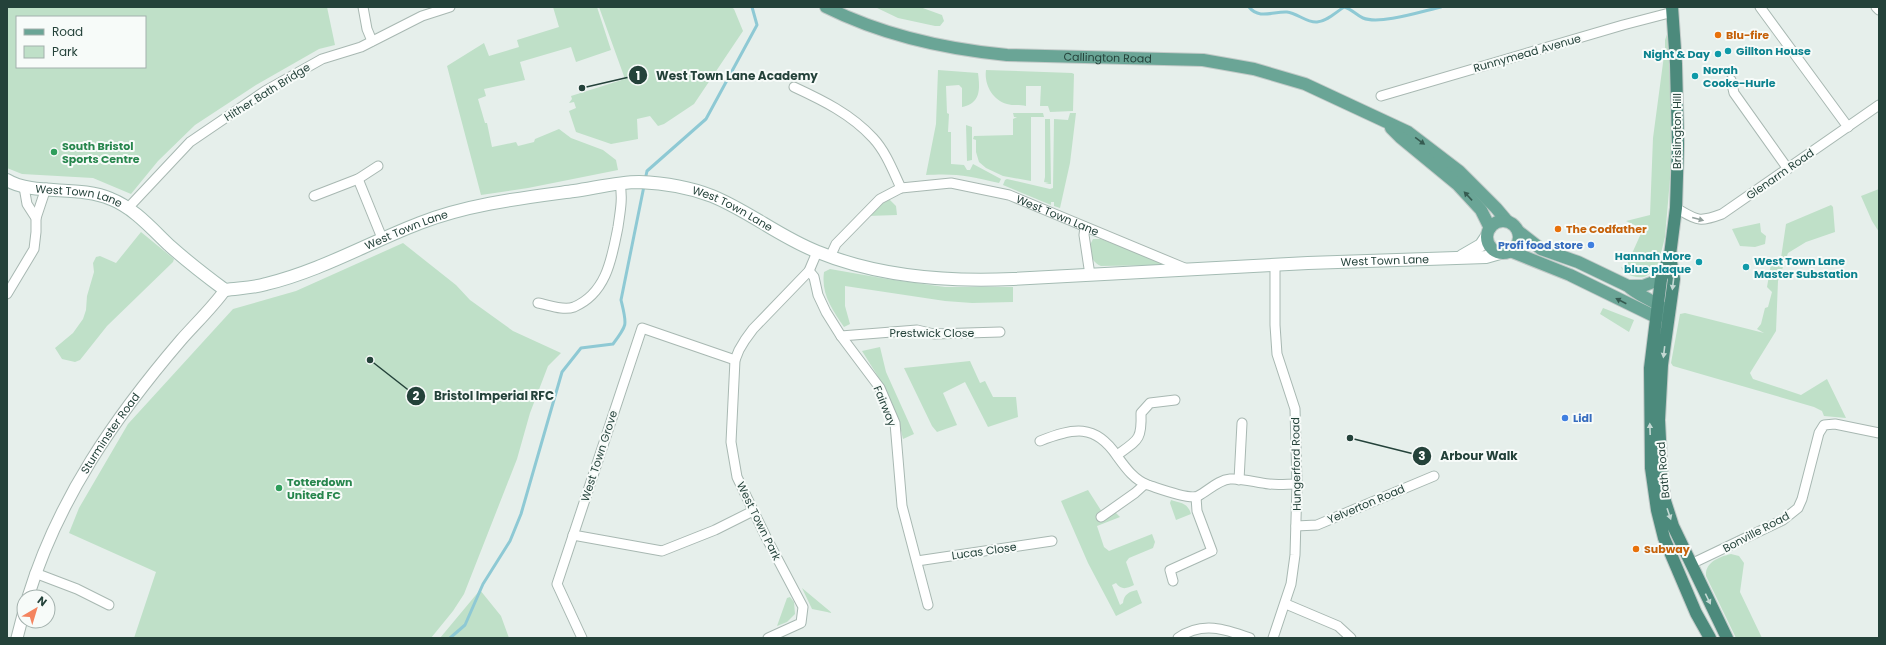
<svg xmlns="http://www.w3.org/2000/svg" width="1886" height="645" viewBox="0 0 1886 645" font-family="Poppins,sans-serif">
  <rect width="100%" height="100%" fill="#e6efeb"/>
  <path fill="#bfe0c8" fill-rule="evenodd" d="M7,7H327L335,45L319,49L256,85L195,125L158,161L131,194L93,178L22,174L7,168ZM17,17H145V67H17Z
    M553,7H597L611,50L576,62L571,47L520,62L525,80L484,89L486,96L478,99L485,123H487L492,147L516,142L518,146L534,142L535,139L559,129L571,138L603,150L616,160L618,170L528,188L481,195L447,66L484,43L489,56L519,47L517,40L559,27Z
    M599,7H731L734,9L743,31L694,104L664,124L658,126L650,116L637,119L638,139L611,144L576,132L569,111L576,108L574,102L569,103L572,99L571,96L625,79Z
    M875,7H920L942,15L944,21L940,26H935L898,18Z
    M1668,31L1673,144L1665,237L1658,265L1657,267L1656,264C1649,281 1638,279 1624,273L1621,267L1625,269L1643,229L1626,221L1650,215L1653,138L1665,48V40Z
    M938,70L978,73C980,89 981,103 962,107V88L959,85L946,86L947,113L949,114L948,132H951V164L964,165L967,170H970L973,164L1001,179L999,183C971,176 955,173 926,175L936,124Z
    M986,70L1072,73L1074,74L1073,111L1050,112L1048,106H1040L1041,86H1026V106C1020,104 1013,106 1007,104C992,100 984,84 986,70Z
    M1013,113H1043L1044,117H1031V181L1003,176L986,168L979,162L976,152V140L973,139L974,136L1013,135V119L1017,117H1014Z
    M1070,113H1076L1070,163L1060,208L1054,206V202H1051V205L1003,185L1005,180L1007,179L1050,189L1053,188L1054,119L1068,120Z
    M1045,119H1050L1051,184H1045L1049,183L1044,182L1045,177Z
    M966,125L972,127V160L967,161Z
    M1879,189V232L1872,221L1861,196Z
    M887,197L896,206L897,215L867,216Z
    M1831,205L1833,207L1835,232L1806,242L1788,253L1778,281L1776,331L1750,373L1753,379L1801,395L1827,379L1846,418L1824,416L1822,411L1814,407L1673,366L1671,363L1680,314L1685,313L1764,333L1757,329L1761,324L1765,308L1768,307L1772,292L1767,287L1771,264L1781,258L1786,224Z
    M1760,223L1761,232L1766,236L1765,244L1755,247L1740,246L1732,229Z
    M141,232L174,259L173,262L107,326L80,360L75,362L62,359L55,348L73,333L83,319L86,310L87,296L94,272L93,263L96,257L100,256L116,263Z
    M1093,239H1101L1164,263V265L1101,266C1092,262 1091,256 1089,247Z
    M403,243L456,285L470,300L513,331L561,353L548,366L530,413L517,459L464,594L453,611L431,638H134L156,572L69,533L79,508L128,424L233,309L296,291Z
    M830,269L887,279L945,287H1013V302L972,303L945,301L845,286V306L850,324L844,327C832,309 821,294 824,272Z
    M1603,308L1634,320L1629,332L1600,314Z
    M880,347L886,372L914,434L903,439C896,403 881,381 862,351Z
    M970,361L980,383L985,381L993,397H1016L1018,417L988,427L965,382L943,393L957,425L937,432L932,426L904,368Z
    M1088,490L1102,512L1116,513L1120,517L1097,526L1104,547L1109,551L1152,534L1155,542L1153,548L1129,558L1126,562L1134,585C1127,588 1122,591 1116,583L1112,585L1120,605L1123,603C1124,594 1129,592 1137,590L1142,603L1116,616L1088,563L1061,501Z
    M1171,500C1181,503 1188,503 1191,514L1176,520L1170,503Z
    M1731,554L1739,556L1744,563L1740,592L1762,638H1736L1706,576C1705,562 1719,557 1731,554Z
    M802,588L832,613L812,609Z
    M480,590L501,616L509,638H440Z
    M790,597L794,602L795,614L787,622L777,626L787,598Z"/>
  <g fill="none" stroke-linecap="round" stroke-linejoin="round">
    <path stroke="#8ec9d4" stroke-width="3" d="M1249,7C1259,20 1274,11 1287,12C1297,13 1307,23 1317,22C1327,21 1335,13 1344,7
      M1344,7C1352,9 1356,15 1363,18C1380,25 1423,11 1441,7
      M645,180L647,171L706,119L757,25L752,7
      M450,638L465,625L483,584L510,541L521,514L562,372L581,348L613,344C628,324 627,325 621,300L644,186"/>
    <g stroke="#a8b8b2" stroke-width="11">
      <g id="minor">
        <path d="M363,7L367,29L372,41"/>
        <path d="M1760,7L1848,127"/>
        <path d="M1876,7L1879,10"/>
        <path d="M1731,80L1734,93L1788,169"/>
        <path d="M794,87C822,100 851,114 873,138C886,152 893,171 901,188"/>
        <path d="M1381,96L1623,25L1673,12"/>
        <path d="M358,179L382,238"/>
        <path d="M314,196L358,179L378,166"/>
        <path d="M128,208L190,142L265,91L322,59L361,47L422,16L450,7"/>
        <path d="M1676,208C1697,220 1698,223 1722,214L1879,105"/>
        <path d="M36,218L46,188"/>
        <path d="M1085,227L1084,235L1090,275"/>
        <path id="s1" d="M830,257L836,244L880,199L901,188L951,183L1009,195L1187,269"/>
        <path d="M809,271L814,277L818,295L826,312L841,336L880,388L895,423L902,506L928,605"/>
        <path d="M7,294L34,249L36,232V218L27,204L24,187"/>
        <path d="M538,303C549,305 563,311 574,307C607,293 612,257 618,227C620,212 623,199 620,184"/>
        <path d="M841,336L917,330L934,334L1000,332"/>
        <path d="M1040,441C1073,428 1095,423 1117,456C1125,467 1134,480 1148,485C1158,488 1189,500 1198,496C1208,491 1218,480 1230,479C1243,478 1257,483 1269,484C1278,485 1288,484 1297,484"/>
        <path d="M1117,455C1138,440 1142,440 1141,413L1150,403L1175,400"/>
        <path d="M1239,480L1242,423"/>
        <path d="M1101,517L1135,493L1145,484"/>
        <path d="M1296,526L1317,525L1434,476"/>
        <path d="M573,535L662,551L715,530L753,511"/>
        <path d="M917,561L1052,541"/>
        <path d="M1691,564L1783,520L1798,508L1802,499L1819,433L1824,425L1835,424L1879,433"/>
        <path d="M35,573L77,589L109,605"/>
        <path d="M1173,581L1170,570L1212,551L1197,511L1196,497"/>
        <path d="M1286,604L1338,626L1351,638"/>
        <path d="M582,638L557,584L642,328L735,360"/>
        <path d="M768,638L801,623L803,607L767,539L737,477L731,442L735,360L739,350L745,340L753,329L809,271L817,252"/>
        <path d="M1178,638C1202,621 1225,629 1250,638"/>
        <path d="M1273,638L1291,584L1295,555L1297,484L1295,409L1277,354L1275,325V265"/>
      </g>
    </g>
    <g stroke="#a8b8b2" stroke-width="13">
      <g id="tertiary">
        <path id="s2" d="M28,597C58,499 115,417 181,340C196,323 212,308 225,290"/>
        <path d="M17,638L24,611"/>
      </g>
    </g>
    <g stroke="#a4bbb3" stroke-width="14">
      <g id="secondary">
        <path id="s3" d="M7,180C33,196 79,185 111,199C134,208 152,229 170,246C188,262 206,276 225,290C239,288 253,288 266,284C320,271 368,243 420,223C469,204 522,198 574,191C595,188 618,182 639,182C664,183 689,187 712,196C749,211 781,238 818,252C879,277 948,282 1013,279L1308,263L1486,257L1500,253"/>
        <path d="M1462,256L1481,245L1487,236"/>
      </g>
    </g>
    <g stroke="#c2cac8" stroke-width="14">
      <g id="primary">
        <path id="s4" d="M826,7C882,35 945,49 1007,55L1203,60L1254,69L1305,84L1408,132L1459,171L1496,208L1507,221"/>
        <path d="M1391,128L1400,137L1457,184L1481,210L1490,228"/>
        <circle cx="1503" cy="237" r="16"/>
        <path d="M1518,231L1541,249L1578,262L1628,286C1638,296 1654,300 1665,310"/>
        <path d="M1510,251L1570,275L1656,317L1669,313"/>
        <path d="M1628,286H1643L1661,279"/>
      </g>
    </g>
    <g stroke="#c2cac8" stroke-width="14">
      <path id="trunk" d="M1672,7L1676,64L1678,144L1676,208L1670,255L1661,279L1650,368L1651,468L1657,510L1664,538L1696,613L1710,638
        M1670,256L1674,279L1662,365L1659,420L1662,479L1665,501L1673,526L1727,638"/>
    </g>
    <use href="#minor" stroke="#fff" stroke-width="9"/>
    <use href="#tertiary" stroke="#fff" stroke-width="11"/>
    <use href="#secondary" stroke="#fff" stroke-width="12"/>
    <use href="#primary" stroke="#6aa596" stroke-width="12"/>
    <use href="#trunk" stroke="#4c8a7c" stroke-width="12"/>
  </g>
  <defs><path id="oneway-solid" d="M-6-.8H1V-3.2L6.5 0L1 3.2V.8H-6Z"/></defs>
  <g fill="#365b51">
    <use href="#oneway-solid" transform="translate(1420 141) rotate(36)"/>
    <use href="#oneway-solid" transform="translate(1468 196) rotate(-133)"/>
    <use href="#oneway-solid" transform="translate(1621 301) rotate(-153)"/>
  </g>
  <use fill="#92a09c" href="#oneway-solid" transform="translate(1698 219) rotate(15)"/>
  <g fill="#c4d9d4">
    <use href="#oneway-solid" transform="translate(1673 284) rotate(97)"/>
    <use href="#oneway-solid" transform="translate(1664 352) rotate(97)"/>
    <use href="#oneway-solid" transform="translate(1650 429) rotate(-92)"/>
    <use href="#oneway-solid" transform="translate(1669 514) rotate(71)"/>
    <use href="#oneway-solid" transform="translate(1708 599) rotate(64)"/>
  </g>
  <g fill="#e8710a" stroke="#f7fbf9" stroke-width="1.5">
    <circle cx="1718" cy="35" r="4"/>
    <circle cx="1558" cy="229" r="4"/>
    <circle cx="1636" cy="549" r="4"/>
  </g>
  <g fill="#0f9aa8" stroke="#f7fbf9" stroke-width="1.5">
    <circle cx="1728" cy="51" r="4"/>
    <circle cx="1718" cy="54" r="4"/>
    <circle cx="1695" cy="76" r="4"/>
    <circle cx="1699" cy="262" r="4"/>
    <circle cx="1746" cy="267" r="4"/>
  </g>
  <g fill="#2e9e5b" stroke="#f7fbf9" stroke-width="1.5">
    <circle cx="54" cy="152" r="4"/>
    <circle cx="279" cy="488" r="4"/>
  </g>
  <g fill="#3f7fe0" stroke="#f7fbf9" stroke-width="1.5">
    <circle cx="1591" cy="245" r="4"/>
    <circle cx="1565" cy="418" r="4"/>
  </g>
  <g text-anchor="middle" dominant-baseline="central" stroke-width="4" stroke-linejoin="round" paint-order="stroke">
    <g font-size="11" font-weight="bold" fill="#c56008" stroke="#f7fbf9" text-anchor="start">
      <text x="1726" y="35">Blu-fire</text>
      <text x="1566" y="229">The Codfather</text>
      <text x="1644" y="549">Subway</text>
    </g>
    <g font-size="11" font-weight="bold" fill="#0d838f" stroke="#f7fbf9" text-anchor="start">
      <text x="1736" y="51">Gillton House</text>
      <text x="1710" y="54" text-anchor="end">Night &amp; Day</text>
      <text x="1703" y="70">Norah<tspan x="1703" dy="13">Cooke-Hurle</tspan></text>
      <text x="1691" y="256" text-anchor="end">Hannah More<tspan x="1691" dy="13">blue plaque</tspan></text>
      <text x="1754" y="261">West Town Lane<tspan x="1754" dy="13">Master Substation</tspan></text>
    </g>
    <g font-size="11" fill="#24423a" stroke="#f7fbf9">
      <text transform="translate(1527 53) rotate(-16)">Runnymead Avenue</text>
      <text stroke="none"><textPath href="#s4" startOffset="289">Callington Road</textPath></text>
      <text transform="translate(267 92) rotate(-32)">Hither Bath Bridge</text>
      <text transform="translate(1677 131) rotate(-90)">Brislington Hill</text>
      <text transform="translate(1780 174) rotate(-35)">Glenarm Road</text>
      <text stroke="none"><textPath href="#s3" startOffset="74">West Town Lane</textPath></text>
      <text stroke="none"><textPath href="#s3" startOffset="782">West Town Lane</textPath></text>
      <text stroke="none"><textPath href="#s1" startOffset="263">West Town Lane</textPath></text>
      <text stroke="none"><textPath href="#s3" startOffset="445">West Town Lane</textPath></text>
      <text stroke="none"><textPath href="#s3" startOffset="1449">West Town Lane</textPath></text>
      <text x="932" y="333">Prestwick Close</text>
      <text transform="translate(885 406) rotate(68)">Fairway</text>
      <text stroke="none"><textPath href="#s2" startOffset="184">Sturminster Road</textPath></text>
      <text transform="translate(599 456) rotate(-72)">West Town Grove</text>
      <text transform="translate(1296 464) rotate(-91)">Hungerford Road</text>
      <text transform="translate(1663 470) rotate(-95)">Bath Road</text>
      <text transform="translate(1366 504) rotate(-23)">Yelverton Road</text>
      <text transform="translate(759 521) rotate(64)">West Town Park</text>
      <text transform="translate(1756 532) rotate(-28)">Bonville Road</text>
      <text transform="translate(984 551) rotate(-8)">Lucas Close</text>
    </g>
    <g font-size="11" font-weight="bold" fill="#27864d" stroke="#f7fbf9" text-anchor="start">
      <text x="62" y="146">South Bristol<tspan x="62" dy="13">Sports Centre</tspan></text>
      <text x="287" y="482">Totterdown<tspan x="287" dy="13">United FC</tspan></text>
    </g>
    <g font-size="11" font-weight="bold" fill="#366cbe" stroke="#f7fbf9" text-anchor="end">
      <text x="1583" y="245">Profi food store</text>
      <text x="1573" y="418" text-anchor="start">Lidl</text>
    </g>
  </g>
  <path fill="none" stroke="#24423a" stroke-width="1.5" d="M582 88L638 75M370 360L416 396M1350 438L1422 456"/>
  <g fill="#24423a" stroke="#f7fbf9" stroke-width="1.5">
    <circle cx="582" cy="88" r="4"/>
    <circle cx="370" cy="360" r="4"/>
    <circle cx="1350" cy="438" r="4"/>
    <circle cx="638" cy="75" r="10"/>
    <circle cx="416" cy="396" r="10"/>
    <circle cx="1422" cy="456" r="10"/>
  </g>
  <g font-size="12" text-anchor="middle" font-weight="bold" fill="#fff">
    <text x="638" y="80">1</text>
    <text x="416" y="400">2</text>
    <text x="1422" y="460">3</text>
  </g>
  <g font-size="12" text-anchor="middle" font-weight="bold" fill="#24423a" stroke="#f7fbf9" stroke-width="4" stroke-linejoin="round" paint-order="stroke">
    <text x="737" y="80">West Town Lane Academy</text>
    <text x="494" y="400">Bristol Imperial RFC</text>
    <text x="1479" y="460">Arbour Walk</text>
  </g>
  <rect width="1886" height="645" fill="none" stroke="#24423a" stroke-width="16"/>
  <rect x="16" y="16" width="130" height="52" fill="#f7fbf9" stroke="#a3b1ad"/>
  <rect x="24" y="29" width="20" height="6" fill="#6aa596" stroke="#a3b1ad"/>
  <text x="52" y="36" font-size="12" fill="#24423a">Road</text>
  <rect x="24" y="46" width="20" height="12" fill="#bfe0c8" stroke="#a3b1ad"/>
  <text x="52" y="56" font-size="12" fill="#24423a">Park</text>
  <g transform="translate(36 609) rotate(38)"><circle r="19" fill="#f7fbf9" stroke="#a3b1ad"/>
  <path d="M0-3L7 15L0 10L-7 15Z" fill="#f4845f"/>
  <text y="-6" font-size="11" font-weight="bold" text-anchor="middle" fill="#24423a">N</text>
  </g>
</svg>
